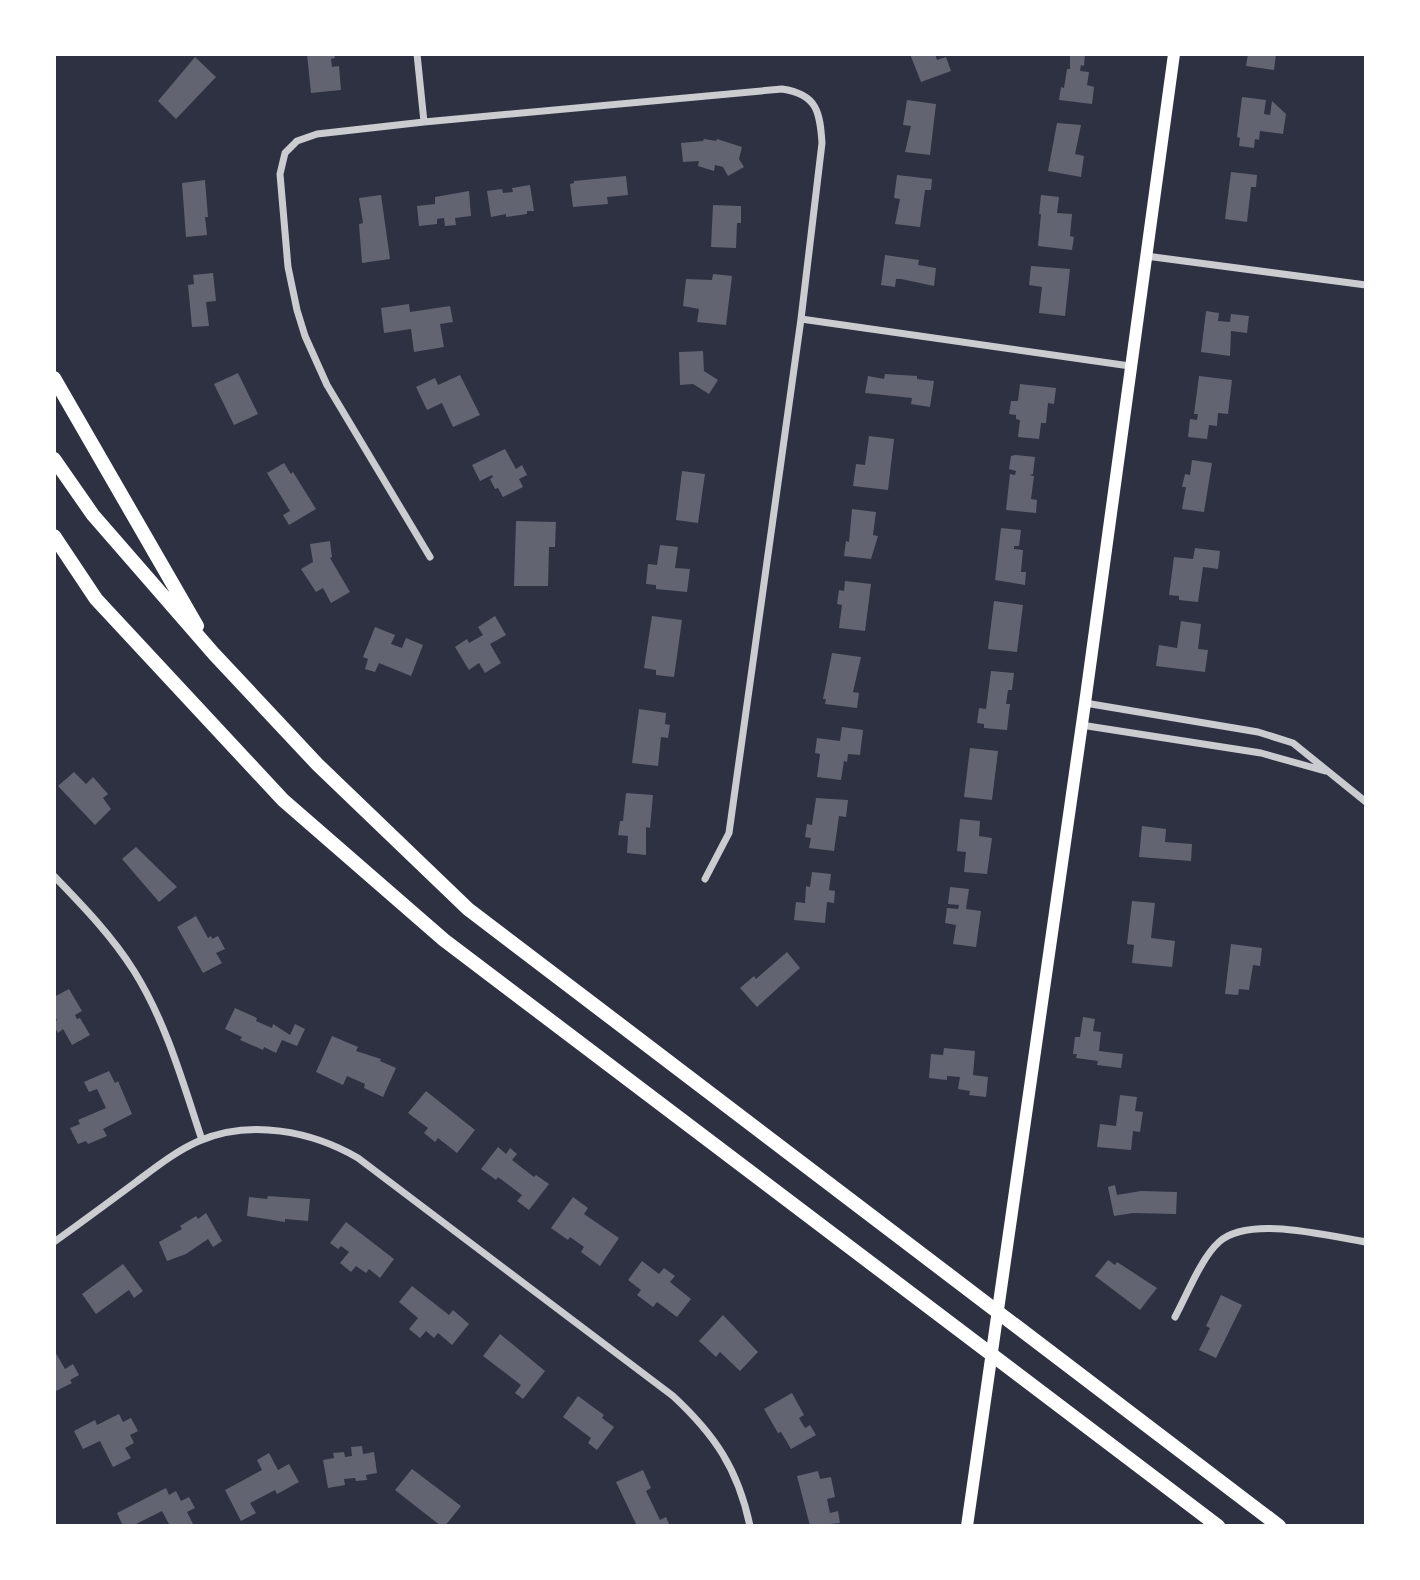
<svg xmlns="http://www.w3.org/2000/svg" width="1420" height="1580" viewBox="0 0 1420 1580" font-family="'Noto Sans',sans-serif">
  <rect width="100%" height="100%" fill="#2d3142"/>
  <path fill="#626471" d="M307,54H334L335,58L331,59L332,67L339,66L341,90L311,93Z
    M910,54H935L937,60L946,57L951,71L921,82Z
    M1070,54H1085L1084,66L1081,65L1080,71L1089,72L1087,85L1094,87L1092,104L1059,100L1061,87L1064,88L1067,69H1070Z
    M1248,54H1276L1274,70L1246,66Z
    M195,57L216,77L176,119L158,101Z
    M1242,97L1266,100L1264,114L1270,115L1272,101L1286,114L1283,134L1260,131L1259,140L1255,139L1254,148L1239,146L1240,138L1237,137Z
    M907,100L936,104L930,155L905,152L911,126L903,125Z
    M1057,123L1081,125L1075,154L1084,156L1081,177L1048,171Z
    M704,139L716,141L717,139L742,147L739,159L744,167L728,176L723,167L715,165L714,171L698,166L699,161L683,162L681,143L703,141Z
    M1231,172L1257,175L1256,187H1251L1247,222L1225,219Z
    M897,175L932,179L931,190H925L920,227L895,224L900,199L894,198Z
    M626,176L628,195L607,197L608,204L573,207L570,184L574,183V181Z
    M205,180L208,217H205L207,235L186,237L182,183Z
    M530,185L534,211H527V214L506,217V214L491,217L487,191L502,189L503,193L513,192L512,188Z
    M469,191L471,216L455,218L456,225L445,226L444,218L437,219V224L419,226L417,206L435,204V197Z
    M381,195L390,259L362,263L359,224L363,223L359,198Z
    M1041,195L1059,197L1057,213L1072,214L1070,236L1074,237L1072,250L1038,246L1041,214H1039Z
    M713,205L741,206V223H737L736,248L711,247Z
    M885,255L919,260L918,265L936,268L934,286L901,279H896L895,287L881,285Z
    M1031,266L1070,269L1065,316L1039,313L1042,287L1029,285Z
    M213,273L216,301L206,302L209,326L192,327L188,285L194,284L193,275Z
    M713,274L732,276L726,325L697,322L699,309L683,306L686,279L712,280Z
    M409,304L410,312L450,306L453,322L440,324L444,347L414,352L411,329L384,333L381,308Z
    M1206,311L1219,313L1218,321L1230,322L1231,314L1249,316L1247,333L1231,331L1230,356L1201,352Z
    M703,351L704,371L718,380L709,394L693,384L680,385L679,352Z
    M238,373L258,414L234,425L214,384Z
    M885,374L917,376V379L934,381L930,407L911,404L912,398L865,393L868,376L884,379Z
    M460,375L480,415L453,427L442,403L427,410L416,387L435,378L438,385Z
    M1199,376L1232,380L1228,414L1218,413L1217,426L1209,425L1207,439L1188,437L1190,419L1197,420L1198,414H1194Z
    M1020,384L1056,388L1054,404L1048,403L1046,423H1041L1039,439L1018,437L1020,420L1016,419V415L1009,414L1011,401H1018Z
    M869,436L894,439L888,490L853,486L856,464L865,465Z
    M505,449L516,469L522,465L527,475L519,479L523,487L503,497L498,488L495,489L490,479L493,477L492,475L480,481L472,465Z
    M1015,455L1035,457L1033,474L1029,475L1034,476L1031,499L1037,500L1036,513L1006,510L1010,474L1015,475L1016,471L1009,469L1011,456Z
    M1192,460L1212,463L1204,512L1182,509L1186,487H1182L1185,474L1190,475Z
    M284,463L291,474L293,472L316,509L289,525L283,515L290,511L267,473Z
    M682,471L705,474L698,523L676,520Z
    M852,509L876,512L873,535L878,536L871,559L844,556L846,541L849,542Z
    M516,521L556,522L555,547H549L548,586H514Z
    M1001,528L1021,530L1019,546H1014V549L1023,550L1021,572H1026L1025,585L995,580Z
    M330,541L332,557L330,558L350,592L331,603L323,588L316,592L301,569L313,562L310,544Z
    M660,545L678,547L675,568L690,569L687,592L656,589V585L646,584L648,564L657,565Z
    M1195,548L1220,551L1218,569L1203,567L1198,602L1179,600V596L1169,595L1174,557L1193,559Z
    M845,581L871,584L865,631L839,628L842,605L837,604L839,590L844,591Z
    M994,601L1023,605L1017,652L988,649Z
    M495,616L506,635L490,644L501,663L485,673L479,663L469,670L455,647L467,639L469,643L483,635L478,627Z
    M652,616L682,620L674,677L656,675V670L644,668Z
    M1181,621L1201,624L1198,649L1208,650L1205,672L1156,666L1159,645L1177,648Z
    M375,627L395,635L391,644L402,648L406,638L423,645L411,676L379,663L375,672L365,669L368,659L363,657Z
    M832,653L861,657L853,692L859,693L857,708L825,704L826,699H823Z
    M991,671L1014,673L1012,690H1008L1006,704H1010L1007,730L984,728V724L977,723L979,708L986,709Z
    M639,709L666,713L665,724L670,725L668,738L661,737L658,766L632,763Z
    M842,727L863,730L860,755L848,754L847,762L844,761L841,780L817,777L820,754L815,753L817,738L840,741Z
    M970,748L998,751L992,800L964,797Z
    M74,772L86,784L93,777L108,794L103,798L111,809L95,825L58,786Z
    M626,793L653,795L650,828L646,827V855L627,853L628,836L618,835L620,821H623Z
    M816,798L848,800L846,817L839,816L834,851L809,848L811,838L805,837L807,824L812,825Z
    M960,819L980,821L979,836L992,838L987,874L964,872L966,852L957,851Z
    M1142,826L1166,829L1165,842L1192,844L1191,861L1139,857Z
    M136,847L177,887L159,902L122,859Z
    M812,872L831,874L829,890L835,891L834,903L827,902L825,923L794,920L796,902L805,903L806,886L810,887Z
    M950,887L969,889L966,909L981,911L976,947L953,944L956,925L945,923L947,908L958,909L959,905L948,904Z
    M1132,901L1155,903L1151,938L1175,941L1172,967L1132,963L1134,945L1127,944Z
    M196,916L208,938L211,936L212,939L218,936L225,949L216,953L222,963L203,973L177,927Z
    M1231,944L1262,948L1260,966L1253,965L1249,990L1239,989L1238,995L1225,994Z
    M787,952L800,968L757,1007L740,988L754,976L756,979Z
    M69,989L82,1011L75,1015L77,1019L80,1018L90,1035L72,1045L63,1029L58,1033L54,1026V1022L57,1020L54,1015V997Z
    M235,1008L257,1018L256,1021L272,1028L273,1024L290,1035L295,1024L305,1029L297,1046L282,1040L276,1053L264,1047L263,1050L240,1040L242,1037L225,1029Z
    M1083,1017L1095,1019L1093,1031L1101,1032L1099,1051L1123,1054L1121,1068L1097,1065L1098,1061L1076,1058L1077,1054H1073L1075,1037H1080Z
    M332,1036L358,1047L356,1051L381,1059L380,1061L396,1068L383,1097L364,1088L365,1084L347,1076L343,1085L316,1072Z
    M944,1048L975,1051L973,1075L988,1077L986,1097L969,1095L970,1091L958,1089L960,1077L947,1076V1080L929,1078L931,1054L943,1055Z
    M109,1071L115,1083L118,1081L132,1114L103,1129L107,1136L88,1144L86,1141L78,1144L70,1128L80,1124L78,1120L106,1108L97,1089L89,1092L84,1082Z
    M426,1091L475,1130L457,1153L438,1138L435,1142L424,1133L428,1128L408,1113Z
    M1120,1095L1137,1097L1135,1111L1143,1112L1140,1132L1133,1131L1131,1150L1097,1147L1100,1124L1116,1126Z
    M498,1147L506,1154L510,1148L517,1154L512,1160L534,1177L536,1175L549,1184L529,1210L517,1201L522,1195L498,1177L496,1180L481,1169Z
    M1115,1185L1117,1195L1141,1191L1177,1192L1176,1214L1133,1213L1114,1216L1108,1187Z
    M268,1196L310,1199L308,1221L285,1219V1222L247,1216L249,1197L267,1199Z
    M573,1197L588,1208L584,1214L619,1238L600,1266L581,1252L584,1247L570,1237L568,1240L551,1228Z
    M206,1213L222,1241L213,1247L208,1239L186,1254L167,1261L159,1242L182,1229L180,1226L196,1216L198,1219Z
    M346,1222L394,1259L380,1278L369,1269L366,1273L356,1266L351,1272L340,1263L349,1252L341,1246L338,1249L330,1243Z
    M1108,1260L1115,1265L1117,1262L1157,1288L1140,1310L1095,1276Z
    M642,1261L659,1274L664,1268L675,1276L670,1282L691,1299L677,1317L657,1302L653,1307L637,1295L641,1290L628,1280Z
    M123,1264L143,1291L134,1298L129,1290L96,1314L82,1294Z
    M412,1286L449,1315L453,1310L469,1324L452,1345L438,1333L434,1338L426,1331L420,1338L409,1329L418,1318L399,1302Z
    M1221,1295L1242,1305L1216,1358L1199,1350L1210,1328L1206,1326Z
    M723,1315L758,1352L740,1371L720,1352L716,1357L699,1341Z
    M500,1334L545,1371L523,1399L515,1393L521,1385L483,1356Z
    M54,1350L65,1369L73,1364L79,1375L70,1380L72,1383L54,1392Z
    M792,1393L804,1415L799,1418L805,1428L810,1425L816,1435L791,1449L781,1432L778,1433L764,1409Z
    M578,1396L604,1415L602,1418L614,1427L597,1450L588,1443L591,1438L563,1417Z
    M119,1414L123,1422L131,1418L138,1431L130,1435L134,1443L125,1448L131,1458L113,1467L100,1441L83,1449L74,1431L95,1420L97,1425Z
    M362,1446L363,1454L374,1452L377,1473L366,1475L367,1480L356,1481L355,1478L344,1479L345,1485L328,1488L323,1460L334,1458L333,1453L344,1452L345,1457L352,1456L351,1447Z
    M269,1453L278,1470L289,1464L299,1482L277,1494L275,1490L250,1503L256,1513L241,1521L225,1490L262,1470L257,1460Z
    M412,1469L461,1506L445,1526H441L395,1490Z
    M643,1470L651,1488L646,1491L660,1520L666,1517L670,1526H637L616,1482Z
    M818,1471L820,1479L831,1477L835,1497L827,1499L830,1513L838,1511L840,1523L810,1526L797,1476Z
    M166,1488L169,1495L176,1491L181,1501L189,1497L195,1508L187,1512L194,1526H170L162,1511L132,1526H123L117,1513Z"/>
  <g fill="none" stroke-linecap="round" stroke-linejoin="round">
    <path stroke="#caccd0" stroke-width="7" d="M417,54L424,122
      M1146,256L1366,285
      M801,319L1130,366
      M430,557L327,385L305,336L297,310L288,267L280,174L285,153L297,141L317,134L424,122L782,89C817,94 820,112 822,143L801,319L729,833L705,879
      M1085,703L1258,732L1293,743L1366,802
      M1081,725L1261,753L1325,771
      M54,876C83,906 112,936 134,971C166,1022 183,1083 202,1140
      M54,1242C82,1222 109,1202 136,1182C156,1167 176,1151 199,1141C250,1119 312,1131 358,1158L673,1396C715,1435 738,1469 750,1526
      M1175,1317C1187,1295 1201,1258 1219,1242C1249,1215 1328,1236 1366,1242"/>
    <path stroke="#fff" stroke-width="12" d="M967,1526L1085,703L1174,54"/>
    <path stroke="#fff" stroke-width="14" d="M54,378L197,626
      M54,459L93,515L214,654L318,765L468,909L1279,1526
      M54,536L96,599L283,800L444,940L1218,1526"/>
  </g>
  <rect width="1420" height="1580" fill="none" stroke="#ffffff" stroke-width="112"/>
</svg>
